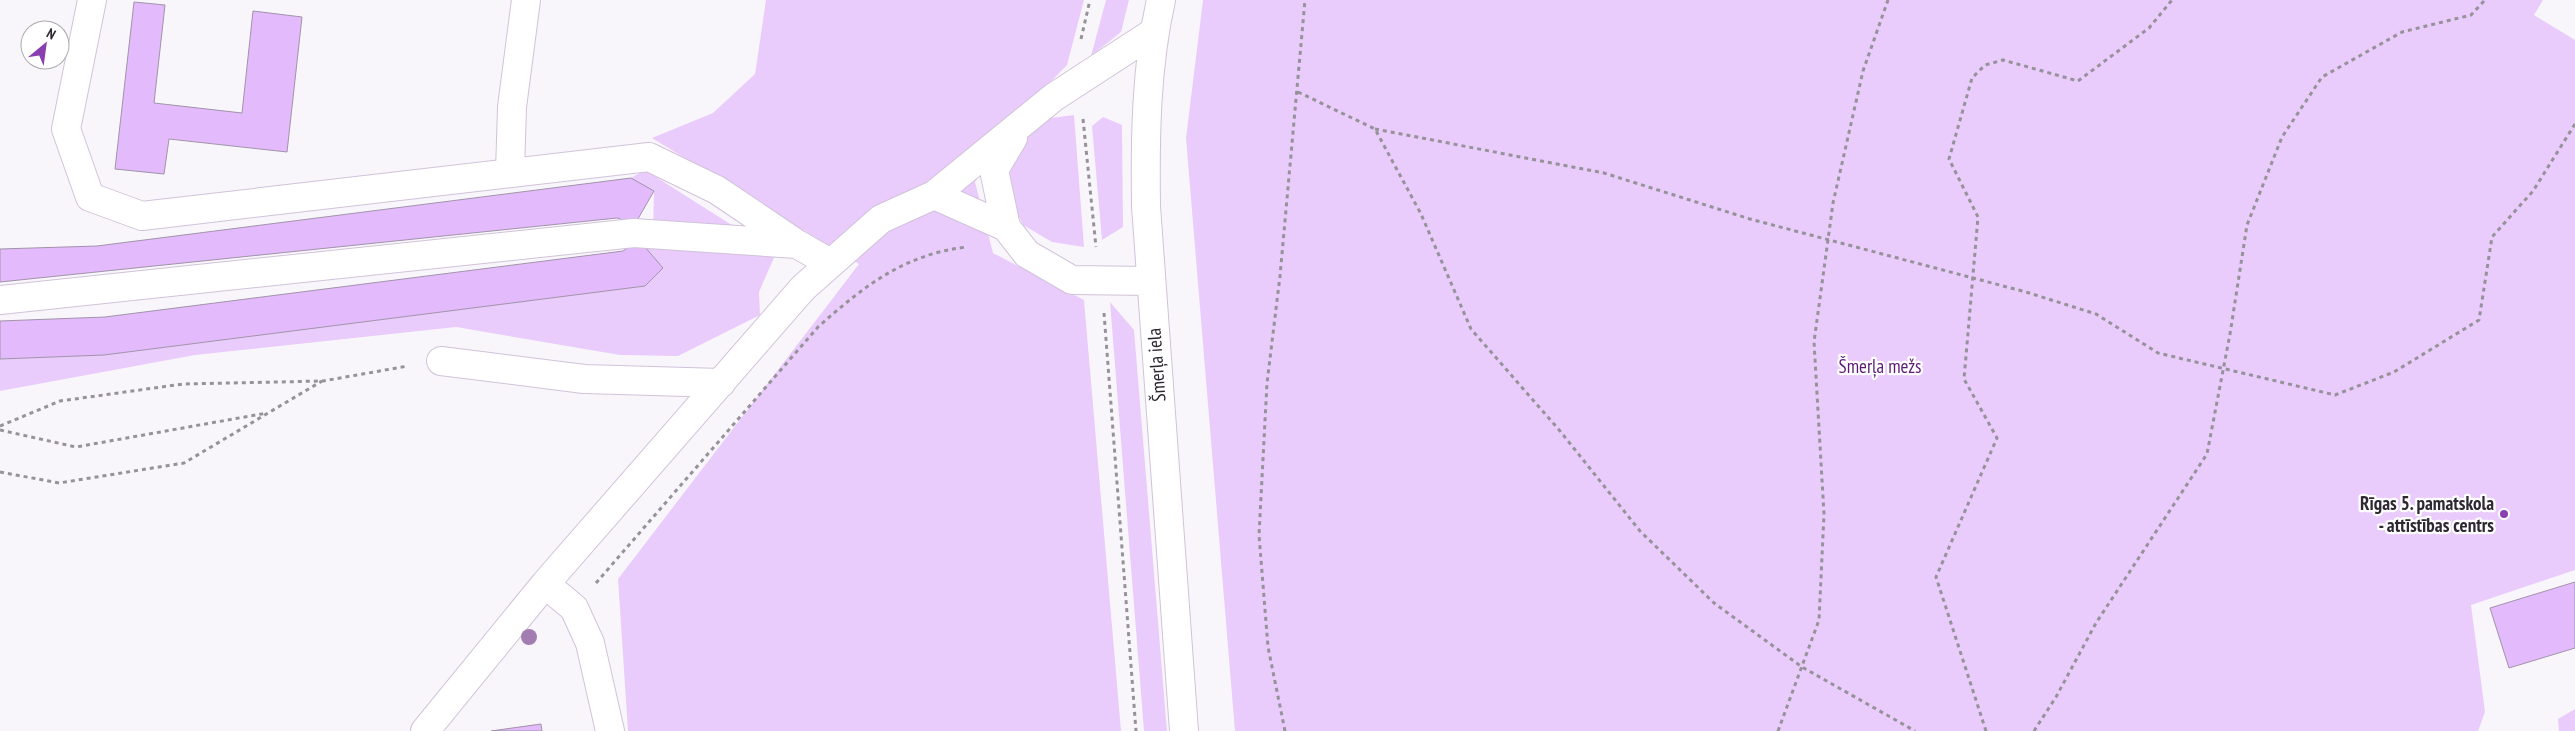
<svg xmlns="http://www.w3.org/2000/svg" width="2575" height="731" viewBox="0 0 2575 731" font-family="'PT Sans Narrow',sans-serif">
  <rect width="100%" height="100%" fill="#f9f6fb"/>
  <path fill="#e9ccfb" d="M766,0H1084L1067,65L1011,122L975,182L993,253L1084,300L1121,731H628L618,579L859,264L652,138L713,113L755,74Z
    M1106,0H1129L1121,32L1091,56Z
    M1203,0H2543L2534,15L2575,40V570L2471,605L2485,712L2478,731H1235L1186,138Z
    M1074,115L1084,247L1052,242L1023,225L1011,200L1007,172L1027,138L1051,118Z
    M1103,117L1122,125L1123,227L1102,240L1092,126Z
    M645,170L776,253L759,292L760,315L678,356L620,355L456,327L195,355L0,391V359L104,355L645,286L663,268L639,240L653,234L654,192L631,178Z
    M1110,302L1134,330L1167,731H1144Z
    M2575,709V731H2559L2558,719Z"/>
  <path fill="#e3bafb" stroke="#a193aa" d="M134,2L165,5L154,103L242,113L253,11L302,17L287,152L169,139L164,174L115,169Z
    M631,178L654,191L635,224L617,218L0,282V249L97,246Z
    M639,240L663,268L645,286L104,355L0,359V321L105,317L623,251Z
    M2575,582V648L2509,668L2490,608Z
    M541,724L542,731H491Z"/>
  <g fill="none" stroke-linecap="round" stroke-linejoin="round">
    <g stroke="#d1c2da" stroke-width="30">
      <path id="minor" d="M92,0L66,129L90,197L142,216L649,157L717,190L797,244L830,263
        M1161,0C1146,67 1145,137 1146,206L1184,731
        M1013,138L994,170L1006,227L1027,254L1072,280L1150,281
        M510,172L512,107L526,0
        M934,195L1006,227
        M0,300L634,233L796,244
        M441,361L584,379L721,383
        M545,584L574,608L590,643L610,731
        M425,731L545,584L803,288L881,219L934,195L1054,97L1154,32"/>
    </g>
    <path stroke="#969299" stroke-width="3" stroke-dasharray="4 4" stroke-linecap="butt" d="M1081,39L1090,0
      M1298,92L1375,129L1421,214L1471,329L1560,431L1640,531L1714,603L1802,667L1915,731
      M1083,119L1096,247
      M1375,129L1604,173L1750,219L2026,292L2096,314L2158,353L2335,395L2394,372L2479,320L2492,237L2533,191L2575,124
      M1104,313L1136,731
      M0,426L60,401L183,384L323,381L408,366
      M0,430L76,447L267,413
      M0,472L59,483L184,463L322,381
      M596,583L818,327C863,287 904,254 967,247
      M1285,731L1268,647L1259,535L1267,383L1280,276L1305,0
      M1778,731L1819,620L1824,514L1814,342L1833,203L1863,71L1888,0
      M1986,731L1936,577L1997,438L1964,379L1978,217L1949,159L1972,78L1985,65L2003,60L2078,81L2149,28L2172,0
      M2034,731L2056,697L2096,623L2207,454L2230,334L2247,225L2282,137L2322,77L2402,32L2471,15L2485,0"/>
    <use href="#minor" stroke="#fff" stroke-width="28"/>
  </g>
  <circle fill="#a27db2" cx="529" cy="637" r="8"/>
  <circle fill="#8a3eaf" stroke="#fff" stroke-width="2" cx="2504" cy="514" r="5"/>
  <g text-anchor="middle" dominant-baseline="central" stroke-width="4.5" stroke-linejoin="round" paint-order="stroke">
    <g font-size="19" fill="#2e2832" stroke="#fff">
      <text transform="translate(1156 365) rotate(-94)">Šmerļa iela</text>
    </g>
    <g font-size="19" fill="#5a1a77" stroke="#fff">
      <text x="1880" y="366">Šmerļa mežs</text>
    </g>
    <g font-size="19" font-weight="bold" fill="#2e2832" stroke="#fff" text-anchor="end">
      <text x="2494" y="503">Rīgas 5. pamatskola<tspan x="2494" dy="22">- attīstības centrs</tspan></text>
    </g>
  </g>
  <g transform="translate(45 45) rotate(29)"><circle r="24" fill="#ffffff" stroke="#aba9ad"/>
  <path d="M0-4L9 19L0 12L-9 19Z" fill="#8a3eaf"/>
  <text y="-8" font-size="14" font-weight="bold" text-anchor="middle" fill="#2e2832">N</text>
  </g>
</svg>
